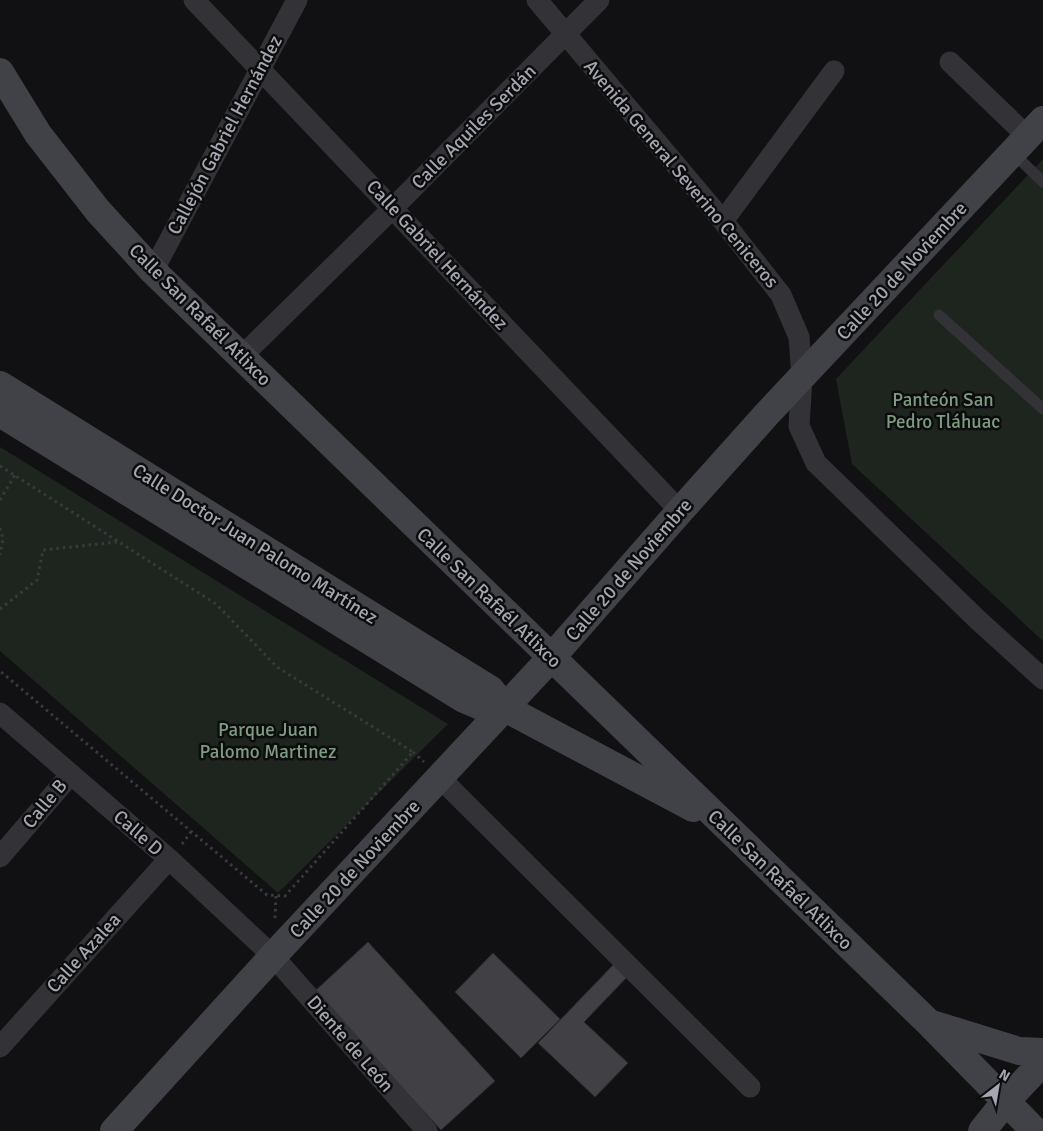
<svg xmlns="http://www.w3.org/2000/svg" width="1043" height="1131" viewBox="0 0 1043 1131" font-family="Signika,sans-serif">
  <rect width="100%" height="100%" fill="#111113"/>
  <path fill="#1e251f" d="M1043,159V641L852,464L836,379Z
    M0,447L448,724L278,893L0,651Z"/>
  <path fill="#414145" stroke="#2c2b2e" d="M368,942L495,1081L441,1130L314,992Z
    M493,953L560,1019L521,1058L455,992Z
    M616,962L630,974L584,1022L628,1063L595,1097L538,1043Z"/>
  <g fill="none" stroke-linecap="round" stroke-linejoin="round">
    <path stroke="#393a3e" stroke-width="3" stroke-dasharray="2.5 4" stroke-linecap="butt" d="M0,466L216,604L277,667L413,752L285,896L267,895L0,671
      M0,500L15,475
      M0,528L3,539L0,555
      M0,609L37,580L43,550L117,542
      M413,752L424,762
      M182,844L191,832
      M275,918L276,896"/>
    <path stroke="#333337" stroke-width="11" d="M1013,153L1043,182
      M939,315L1043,409"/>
    <path stroke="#333337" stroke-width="21" d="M194,0L680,511
      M537,0L723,221L781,295L799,337L802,378L799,426L816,463L978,620L1043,679
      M950,62L1028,137
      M723,221L834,71
      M153,271L297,0
      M241,357L393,208L599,0
      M0,713L169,859L273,956L427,1131
      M440,778L750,1087
      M0,857L71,774
      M0,1047L169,859"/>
    <path stroke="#414247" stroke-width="28" d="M0,72L38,134L98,211L153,271L928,1022L1035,1131
      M0,385L491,690L505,708L693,808
      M0,413L464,699L488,709L505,708
      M932,1024L1019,1051L1043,1052
      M114,1131L273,956L551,658L680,511L766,415L1043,120
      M982,1131L1006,1101L1043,1062"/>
  </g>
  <g text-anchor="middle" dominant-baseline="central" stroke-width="5" stroke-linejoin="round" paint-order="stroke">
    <g font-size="19" fill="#a4a7b2" stroke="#0c0c0d">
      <text transform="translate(474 127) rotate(-45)">Calle Aquiles Serdán</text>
      <text transform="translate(225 135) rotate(-62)">Callejón Gabriel Hernández</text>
      <text transform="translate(681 174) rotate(50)">Avenida General Severino Ceniceros</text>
      <text transform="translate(437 255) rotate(47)">Calle Gabriel Hernández</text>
      <text transform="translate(902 271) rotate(-47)">Calle 20 de Noviembre</text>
      <text transform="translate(200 315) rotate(45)">Calle San Rafaél Atlixco</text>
      <text transform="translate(255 544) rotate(32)">Calle Doctor Juan Palomo Martínez</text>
      <text transform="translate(629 570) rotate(-49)">Calle 20 de Noviembre</text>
      <text transform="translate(489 598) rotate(44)">Calle San Rafaél Atlixco</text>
      <text transform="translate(45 804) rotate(-50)">Calle B</text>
      <text transform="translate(138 833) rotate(41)">Calle D</text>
      <text transform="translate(355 869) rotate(-47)">Calle 20 de Noviembre</text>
      <text transform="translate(780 880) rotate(44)">Calle San Rafaél Atlixco</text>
      <text transform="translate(84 953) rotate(-48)">Calle Azalea</text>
      <text transform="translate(350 1044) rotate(49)">Diente de León</text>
    </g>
    <g font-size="19" fill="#7d9b81" stroke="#0c0c0d">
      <text x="943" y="400">Panteón San<tspan x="943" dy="22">Pedro Tláhuac</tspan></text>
      <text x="268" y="730">Parque Juan<tspan x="268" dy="22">Palomo Martinez</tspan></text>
    </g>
  </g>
  <g transform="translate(998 1086) rotate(31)" stroke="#0c0c0d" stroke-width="4" paint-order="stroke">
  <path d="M0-4L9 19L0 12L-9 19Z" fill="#a4a7b2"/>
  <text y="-8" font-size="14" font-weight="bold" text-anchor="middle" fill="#a4a7b2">N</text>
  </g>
</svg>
